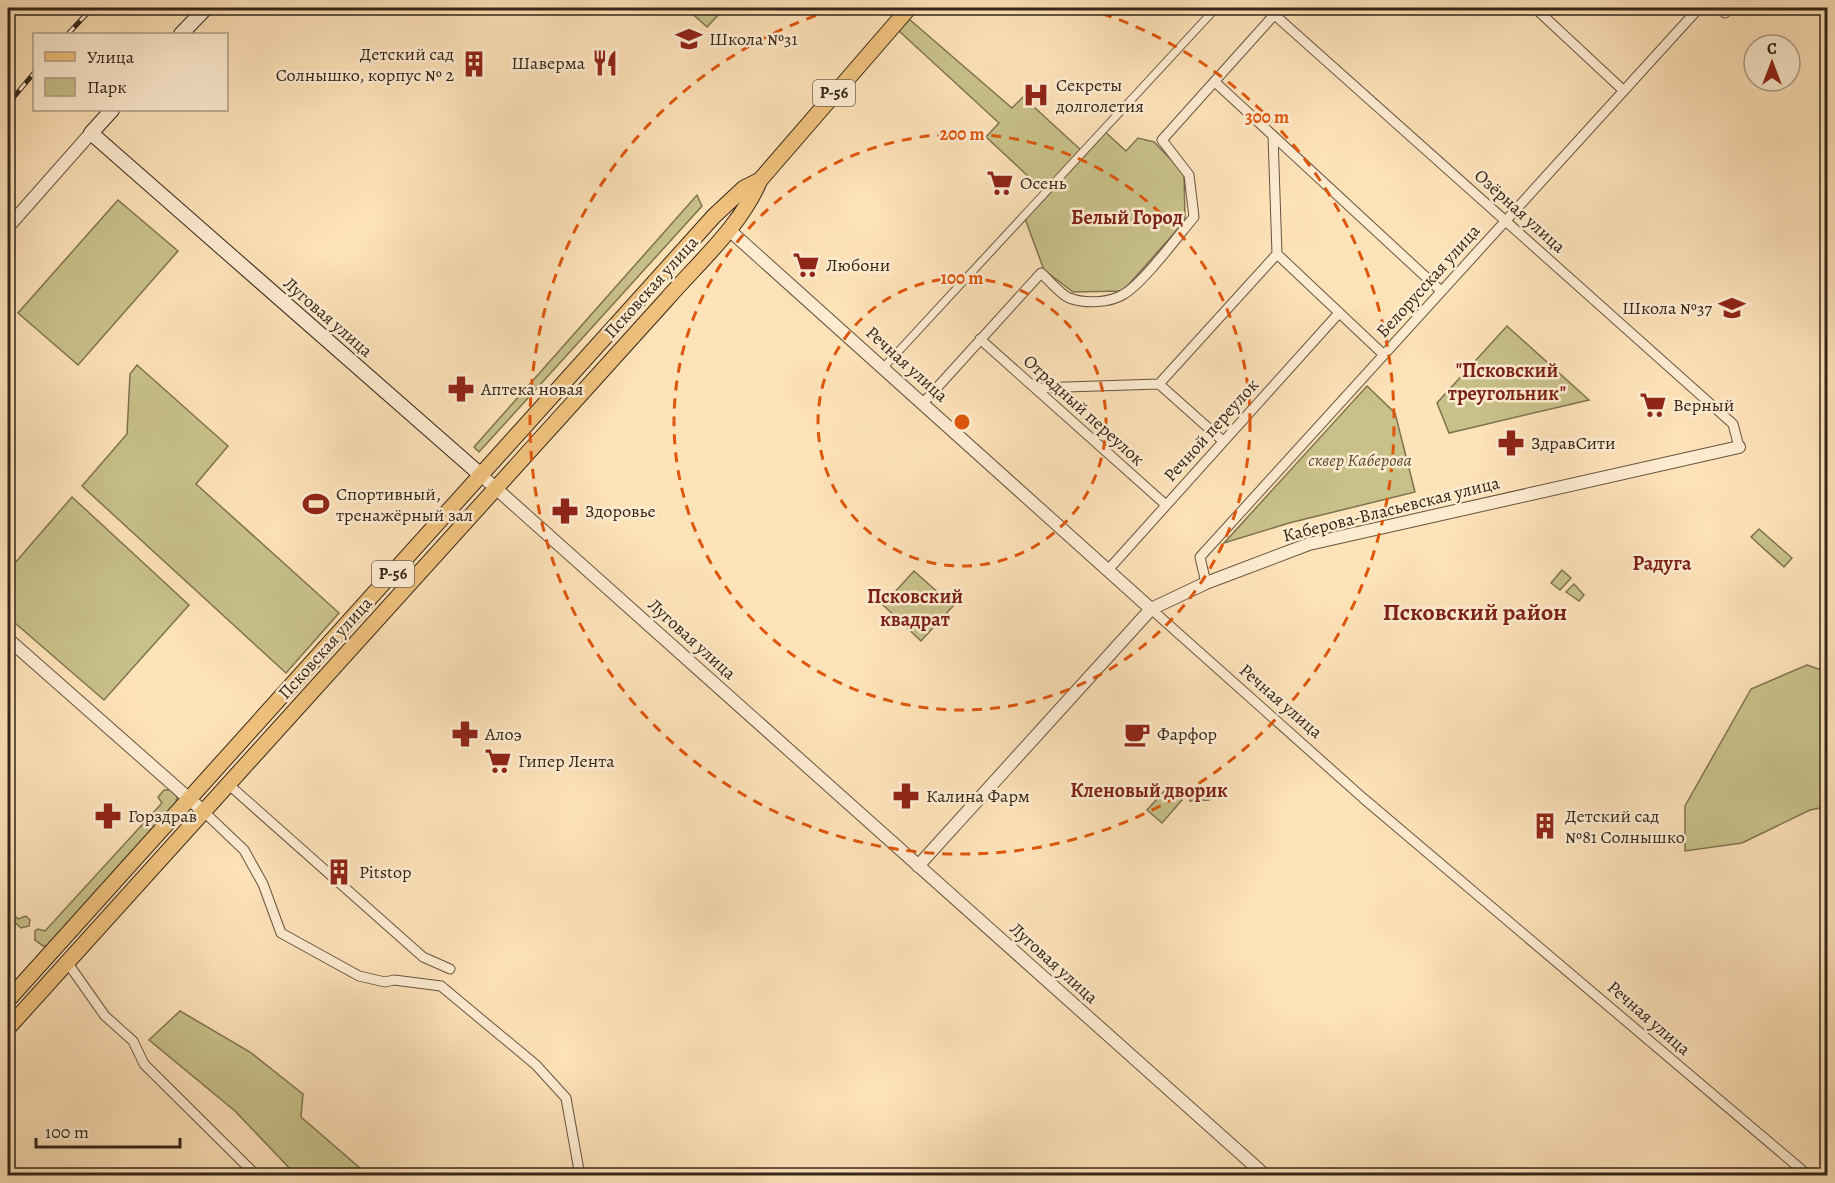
<svg xmlns="http://www.w3.org/2000/svg" width="1835" height="1183" viewBox="0 0 1835 1183" font-family="Alegreya,serif">
  <rect width="100%" height="100%" fill="#fee2b8"/>
  <filter id="stains"><feTurbulence type="fractalNoise" baseFrequency=".00333" numOctaves="4"/><feColorMatrix values="0 0 0 0 .2 0 0 0 0 .09 0 0 0 0 .02 0 0 0 .5 -.17"/></filter>
  <radialGradient id="worn" r=".72"><stop offset=".6" stop-color="#630" stop-opacity="0"/><stop offset="1" stop-color="#630" stop-opacity=".3"/></radialGradient>
  <path fill="#c8c189" stroke="#7e7350" stroke-width="1.5" d="M686,8H725L707,27Z
    M909,19L1012,108L1023,97L1082,151L1102,129L1126,151L1138,138L1154,142L1184,173L1185,221L1123,291L1073,292L1044,270L1024,216L1045,192L986,137L999,123L899,31Z
    M697,195L702,206L479,452L474,447Z
    M118,200L178,251L78,365L18,313Z
    M1507,326L1589,400L1449,433L1437,403Z
    M137,365L228,446L196,484L339,613L286,673L82,486L127,434L130,374Z
    M1367,386L1395,413L1415,492L1289,523L1224,543Z
    M72,497L189,605L104,700L8,617V571Z
    M1759,529L1792,558L1784,567L1751,537Z
    M1562,570L1571,578L1560,590L1551,583Z
    M914,571L953,606L921,641L883,605Z
    M1574,584L1584,595L1579,601L1566,592Z
    M1807,665L1827,672V771L1820,808L1810,810L1742,843L1685,851V806L1751,689Z
    M1168,787L1182,800L1162,823L1147,810Z
    M1208,789L1209,800L1190,801V790Z
    M164,790H172L177,796L176,803L47,946H43L35,940V931L38,929L45,931L162,803L158,797Z
    M8,909L18,919L26,916L30,920L29,926L21,928L8,916Z
    M180,1011L250,1052L303,1094L301,1117L368,1175H296L235,1111L149,1040Z"/>
  <g fill="none" stroke-linecap="round" stroke-linejoin="round">
    <g stroke="#665440" stroke-width="9">
      <path id="pedestrian" d="M884,367L1216,8"/>
    </g>
    <g stroke="#665440" stroke-width="11">
      <path id="minor" d="M1267,8L1733,424L1739,447
        M1535,8L1624,91
        M1719,8L1725,13
        M1215,82L1441,291
        M1277,254L1383,354
        M980,339L1166,505
        M1159,384L1223,441
        M1036,388L1159,384L1277,254L1273,136
        M924,402L1041,273C1049,280 1060,294 1069,298C1085,304 1110,303 1124,294C1143,283 1178,236 1194,217L1189,175L1162,140L1275,14
        M1108,570L1339,313
        M1206,583L1200,557L1699,8
        M1151,609L1363,798L1809,1176
        M228,784L423,957L450,969
        M201,809L244,850L263,884L281,933L359,976L385,982L394,980L441,986L536,1065L566,1098L580,1176
        M67,962L105,1016L133,1041L144,1064L257,1176"/>
    </g>
    <g stroke="#665440" stroke-width="14">
      <path id="tertiary" d="M8,227L91,133
        M728,229L1151,609
        M482,476L1266,1176
        M8,639L203,811
        M918,866L1151,609L1206,583L1309,544L1739,447"/>
    </g>
    <g stroke="#342518" stroke-width="16">
      <path id="secondary" d="M181,34L206,8
        M112,110L91,133L482,476"/>
    </g>
    <g stroke="#342518" stroke-width="17">
      <path id="primary" d="M8,1000L714,216L744,188L760,180
        M8,1028L666,300C698,263 741,226 760,180L909,8"/>
    </g>
    <use href="#pedestrian" stroke="#feecd1" stroke-width="7"/>
    <use href="#minor" stroke="#feecd1" stroke-width="9"/>
    <use href="#tertiary" stroke="#feecd1" stroke-width="12"/>
    <use href="#secondary" stroke="#feecd1" stroke-width="14"/>
    <use href="#primary" stroke="#efc17c" stroke-width="15"/>
    <g stroke="#342518" stroke-width="5">
      <path id="rail" d="M8,10L9,8
        M68,34L92,8
        M8,104L34,73"/>
    </g>
    <use href="#rail" stroke="#feecd1" stroke-width="3" stroke-dasharray="9" stroke-linecap="butt"/>
  </g>
  <g fill="none" stroke="#df560d" stroke-width="3" stroke-dasharray="10 8">
    <circle cx="962" cy="422" r="144"/>
    <circle cx="962" cy="422" r="288"/>
    <path d="M1085 8A432 432 0 1 1 839 8"/>
  </g>
  <defs>
    <g id="school-bare" transform="scale(2.07)"><path d="M0-5L7-2L0 1L-7-2ZM-4 1L0 2.5L4 1V4Q0 6-4 4Z" fill="#8f2418" stroke="#feecd1" stroke-width="2.5" paint-order="stroke"/></g>
    <g id="restaurant-bare" transform="scale(2.07)"><path d="M-5-6h1v4h1v-4h1v4h1v-4h1v5L-1.5 .5V6h-2V.5L-5-1ZM5-6V6H3V1.5H1.5Q1.5-4 5-6Z" fill="#8f2418" stroke="#feecd1" stroke-width="2.5" paint-order="stroke"/></g>
    <g id="building-bare" transform="scale(2.07)"><path d="M-4-6H4V6H1V3H-1V6H-4ZM-2.5-4.3h1.7v1.8h-1.7ZM.8-4.3h1.7v1.8H.8ZM-2.5-1h1.7V.8h-1.7ZM.8-1h1.7V.8H.8Z" fill="#8f2418" stroke="#feecd1" stroke-width="2.5" paint-order="stroke"/></g>
    <g id="hospital-bare" transform="scale(2.07)"><path d="M-5-5h3v3.5h4V-5h3V5h-3V1.5h-4V5h-3Z" fill="#8f2418" stroke="#feecd1" stroke-width="2.5" paint-order="stroke"/></g>
    <g id="supermarket-bare" transform="scale(2.07)"><path d="M-6-5.5h2.5l.6 2H6L4.5 2H-2.5L-4.4-4H-6ZM-1.5 3.2a1.3 1.3 0 1 0 .1 0ZM3 3.2a1.3 1.3 0 1 0 .1 0Z" fill="#8f2418" stroke="#feecd1" stroke-width="2.5" paint-order="stroke"/></g>
    <g id="pharmacy-bare" transform="scale(2.07)"><path d="M-2-6h4v4h4v4h-4v4h-4v-4h-4v-4h4Z" fill="#8f2418" stroke="#feecd1" stroke-width="2.5" paint-order="stroke"/></g>
    <g id="stadium-bare" transform="scale(2.07)"><path d="M0-5a6.5 5 0 1 0 0 10a6.5 5 0 1 0 0-10ZM-3.5-1.8h7v3.6h-7Z" fill="#8f2418" stroke="#feecd1" stroke-width="2.5" paint-order="stroke"/></g>
    <g id="cafe-bare" transform="scale(2.07)"><path d="M-5.5-4.5H6V0H3Q3 3.5 0 3.5H-2.5Q-5.5 3.5-5.5 0ZM3-3.2v2h1.7v-2ZM-6 4.5H4V6H-6Z" fill="#8f2418" stroke="#feecd1" stroke-width="2.5" paint-order="stroke"/></g>
  </defs>
  <g fill-rule="evenodd">
    <use href="#school-bare" x="689" y="39"/>
    <use href="#restaurant-bare" x="605" y="63"/>
    <use href="#building-bare" x="474" y="64"/>
    <use href="#hospital-bare" x="1036" y="95"/>
    <use href="#supermarket-bare" x="1000" y="183"/>
    <use href="#supermarket-bare" x="806" y="265"/>
    <use href="#school-bare" x="1732" y="308"/>
    <use href="#pharmacy-bare" x="461" y="389"/>
    <use href="#supermarket-bare" x="1653" y="405"/>
    <use href="#pharmacy-bare" x="1511" y="443"/>
    <use href="#stadium-bare" x="316" y="504"/>
    <use href="#pharmacy-bare" x="565" y="511"/>
    <use href="#pharmacy-bare" x="465" y="734"/>
    <use href="#cafe-bare" x="1137" y="734"/>
    <use href="#supermarket-bare" x="498" y="761"/>
    <use href="#pharmacy-bare" x="906" y="796"/>
    <use href="#pharmacy-bare" x="108" y="816"/>
    <use href="#building-bare" x="1545" y="826"/>
    <use href="#building-bare" x="339" y="872"/>
  </g>
  <g text-anchor="middle" dominant-baseline="central" stroke-width="5" stroke-linejoin="round" paint-order="stroke">
    <g fill="#feecd1" stroke="#716150" stroke-width="1.5">
      <rect x="813" y="80" width="42" height="26" rx="4.5"/>
      <rect x="372" y="561" width="42" height="26" rx="4.5"/>
    </g>
    <g font-size="16" font-weight="bold" fill="#342518">
      <text x="834" y="93">Р-56</text>
      <text x="393" y="574">Р-56</text>
    </g>
    <g font-size="18" fill="#342518" stroke="#feecd1" text-anchor="start">
      <text x="709" y="39">Школа №31</text>
      <text x="454" y="54" text-anchor="end">Детский сад<tspan x="454" dy="21">Солнышко, корпус № 2</tspan></text>
      <text x="585" y="63" text-anchor="end">Шаверма</text>
      <text x="1056" y="85">Секреты<tspan x="1056" dy="21">долголетия</tspan></text>
      <text x="1020" y="183">Осень</text>
      <text x="826" y="265">Любони</text>
      <text x="1712" y="308" text-anchor="end">Школа №37</text>
      <text x="481" y="389">Аптека новая</text>
      <text x="1673" y="405">Верный</text>
      <text x="1531" y="443">ЗдравСити</text>
      <text x="336" y="494">Спортивный,<tspan x="336" dy="21">тренажёрный зал</tspan></text>
      <text x="585" y="511">Здоровье</text>
      <text x="485" y="734">Алоэ</text>
      <text x="1157" y="734">Фарфор</text>
      <text x="518" y="761">Гипер Лента</text>
      <text x="926" y="796">Калина Фарм</text>
      <text x="128" y="816">Горздрав</text>
      <text x="1565" y="816">Детский сад<tspan x="1565" dy="21">№81 Солнышко</tspan></text>
      <text x="359" y="872">Pitstop</text>
    </g>
    <g font-size="18" fill="#342518" stroke="#feecd1">
      <text transform="translate(1520 211) rotate(42)">Озёрная улица</text>
      <text transform="translate(1428 281) rotate(-48)">Белорусская улица</text>
      <text transform="translate(651 287) rotate(-48)">Псковская улица</text>
      <text transform="translate(328 317) rotate(41)">Луговая улица</text>
      <text transform="translate(907 364) rotate(42)">Речная улица</text>
      <text transform="translate(1084 410) rotate(42)">Отрадный переулок</text>
      <text transform="translate(1211 430) rotate(-48)">Речной переулок</text>
      <text transform="translate(1391 509) rotate(-14)">Каберова-Власьевская улица</text>
      <text transform="translate(692 639) rotate(42)">Луговая улица</text>
      <text transform="translate(325 648) rotate(-48)">Псковская улица</text>
      <text transform="translate(1281 701) rotate(41)">Речная улица</text>
      <text transform="translate(1054 963) rotate(42)">Луговая улица</text>
      <text transform="translate(1649 1018) rotate(41)">Речная улица</text>
    </g>
    <g font-size="18" font-style="italic" fill="#594c34" stroke="#feecd1">
      <text x="1360" y="460">сквер Каберова</text>
    </g>
    <g font-size="20" font-weight="bold" fill="#7a1f14" stroke="#feecd1">
      <text x="1127" y="217">Белый Город</text>
      <text x="1507" y="370">"Псковский<tspan x="1507" dy="23">треугольник"</tspan></text>
      <text x="1662" y="563">Радуга</text>
      <text x="915" y="596">Псковский<tspan x="915" dy="23">квадрат</tspan></text>
      <text x="1149" y="790">Кленовый дворик</text>
    </g>
    <g font-size="24" font-weight="bold" fill="#7a1f14" stroke="#feecd1">
      <text x="1475" y="612">Псковский район</text>
    </g>
  </g>
  <circle cx="962" cy="422" r="9" fill="#df560d" stroke="#feecd1" stroke-width="3"/>
  <g font-size="18" text-anchor="middle" font-weight="bold" fill="#df560d" stroke="#feecd1" stroke-width="5" stroke-linejoin="round" paint-order="stroke">
    <text x="1267" y="123">300 m</text>
    <text x="962" y="140">200 m</text>
    <text x="962" y="284">100 m</text>
  </g>
  <rect width="1835" height="1183" fill="none" stroke="#fee2b8" stroke-width="30"/>
  <rect x="9" y="9" width="1817" height="1165" fill="none" stroke="#342518" stroke-width="3"/>
  <rect x="15" y="15" width="1805" height="1153" fill="none" stroke="#342518" stroke-width="1.5"/>
  <rect x="33" y="33" width="195" height="78" fill="#feecd1" stroke="#ad9c87" stroke-width="1.5"/>
  <rect x="45" y="52" width="30" height="9" fill="#efc17c" stroke="#ad9c87" stroke-width="1.5"/>
  <text x="87" y="63" font-size="18" fill="#342518">Улица</text>
  <rect x="45" y="78" width="30" height="18" fill="#c8c189" stroke="#ad9c87" stroke-width="1.5"/>
  <text x="87" y="93" font-size="18" fill="#342518">Парк</text>
  <g transform="translate(1772 63)"><circle r="28" fill="#feecd1" stroke="#ad9c87" stroke-width="1.5"/>
  <path d="M0-4.5L10 22L0 15L-10 22Z" fill="#8f2418"/>
  <text y="-9" font-size="16" font-weight="bold" text-anchor="middle" fill="#342518">С</text>
  </g>
  <path d="M36 1138v9h144v-9" fill="none" stroke="#342518" stroke-width="3"/>
  <text x="45" y="1138" font-size="18" fill="#342518" stroke="#feecd1" stroke-width="4.5" paint-order="stroke">100 m</text>
  <rect width="100%" height="100%" filter="url(#stains)"/>
  <rect width="100%" height="100%" fill="url(#worn)"/>
</svg>
